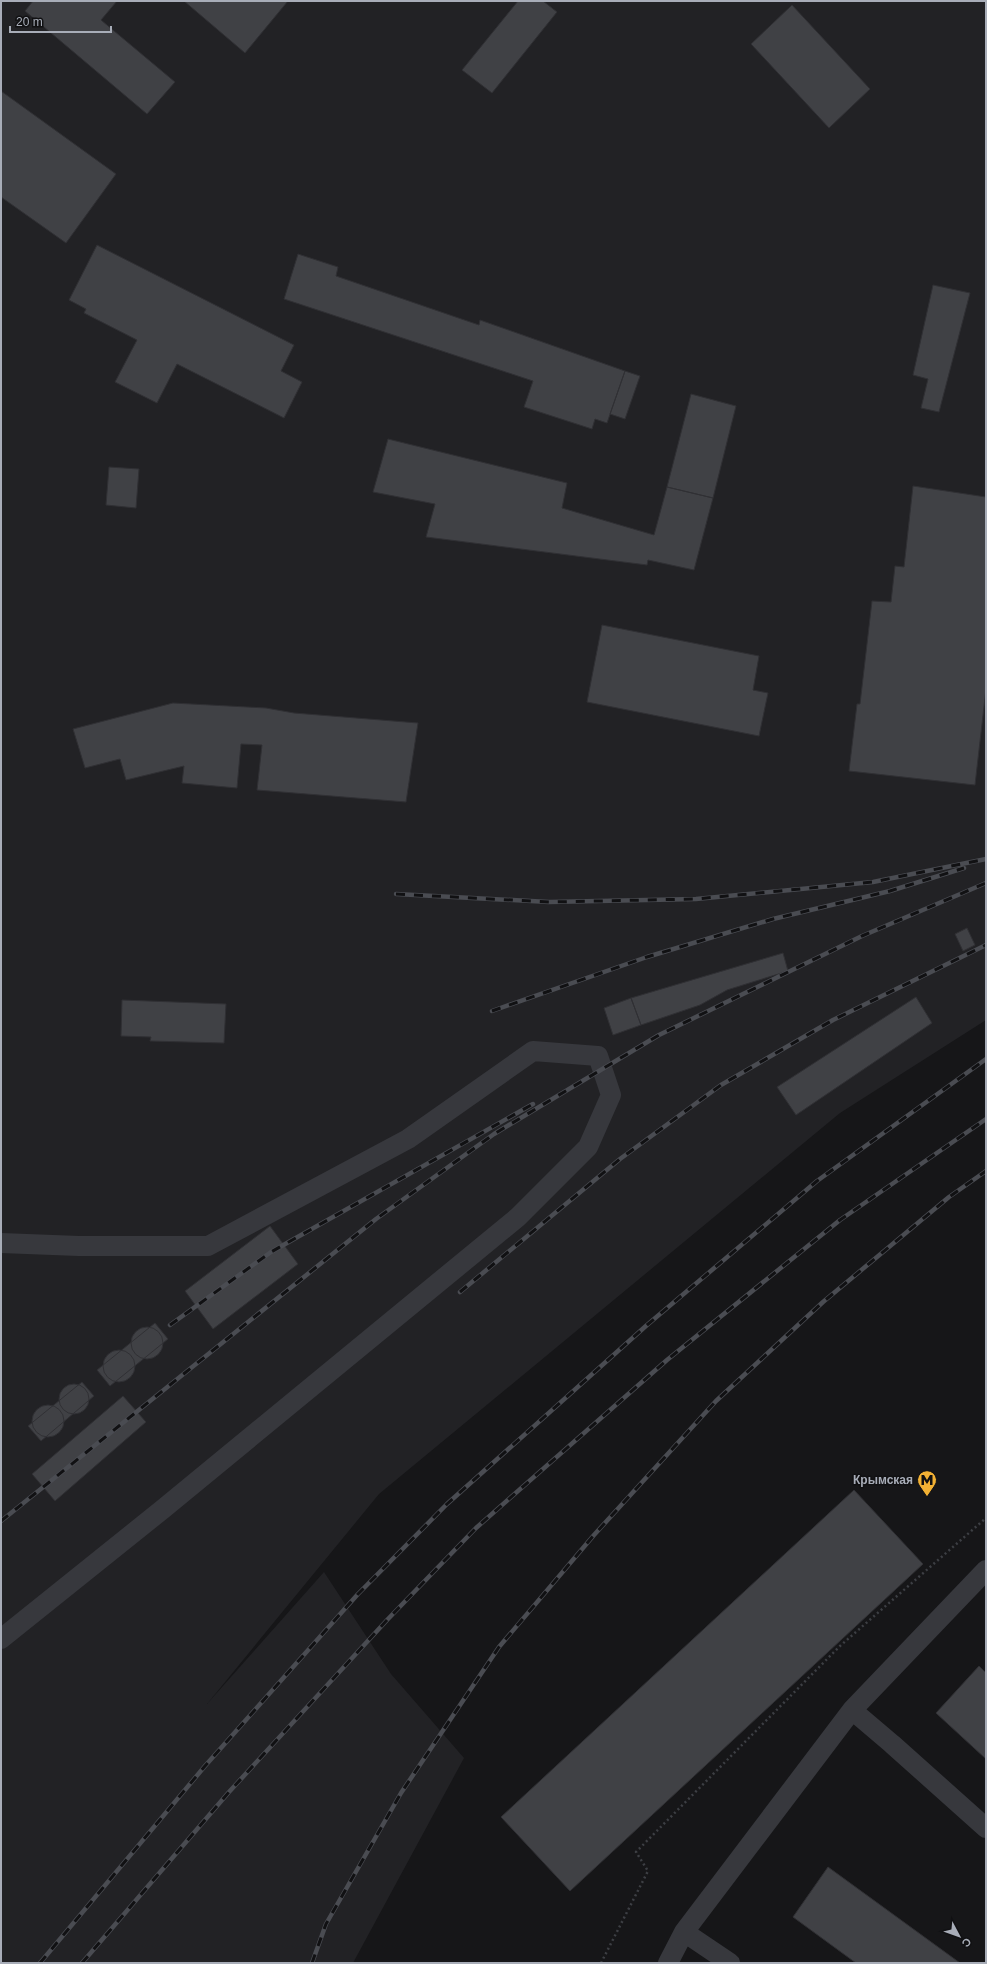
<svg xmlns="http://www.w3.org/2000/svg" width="987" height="1964" viewBox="0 0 987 1964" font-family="Arial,sans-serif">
  <rect width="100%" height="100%" fill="#161618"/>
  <path fill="#222225" d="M1,1H986V1020L840,1113L379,1494L207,1704L324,1572L391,1674L464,1758L353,1963H1Z"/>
  <path fill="#404145" stroke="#303034" d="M33,1H117L101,20L175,82L147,114L25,11Z
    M184,1H288L245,53Z
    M518,1H543L557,12L492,93L462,70Z
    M792,5L870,89L829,128L751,44Z
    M1,91L116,174L66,243L1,197Z
    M97,245L294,345L281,371L302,382L284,418L177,364L157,403L115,382L137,340L84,313L86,309L69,300Z
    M298,254L338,267L336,276L479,325L480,320L625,371L607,423L595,419L592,429L524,407L533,381L284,299Z
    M933,285L970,293L939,412L921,408L928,379L913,375Z
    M625,371L640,376L625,419L610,414Z
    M691,394L736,406L713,498L667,487Z
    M388,439L567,483L562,508L654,535L667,487L713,498L694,570L648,560L647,565L426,537L435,504L373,492Z
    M109,467L139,469L136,508L106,505Z
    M913,486L986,497V689L975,785L849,771L857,704H860L872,601L891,602L895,566L904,567Z
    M602,625L759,656L753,690L768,693L759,736L587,702Z
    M173,703L266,708L294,713L418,723L406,802L257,790L262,745L241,744L237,788L182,783L184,766L126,780L120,759L85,768L73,729Z
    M967,928L975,945L963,951L955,934Z
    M783,953L788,971L727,990L700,1005L641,1025L631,998Z
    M916,997L932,1023L796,1115L777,1087Z
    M631,998L641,1025L613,1035L604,1008Z
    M122,1000L226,1004L224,1043L150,1041L151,1037L121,1036Z
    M270,1226L298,1264L213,1329L185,1291Z
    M155,1323L168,1339L110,1386L97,1370Z
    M131 1343a16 16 0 1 1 32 0a16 16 0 1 1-32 0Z
    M103 1366a16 16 0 1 1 32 0a16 16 0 1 1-32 0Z
    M82,1382L94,1396L41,1441L28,1426Z
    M59 1399a15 15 0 1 1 30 0a15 15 0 1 1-30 0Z
    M123,1396L146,1422L55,1501L32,1474Z
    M32 1421a16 16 0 1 1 32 0a16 16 0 1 1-32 0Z
    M854,1490L923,1564L570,1891L501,1817Z
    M979,1666L986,1673V1759L936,1713Z
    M828,1867L960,1963H856L793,1917Z"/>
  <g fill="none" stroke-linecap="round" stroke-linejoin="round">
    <path stroke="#3d3f44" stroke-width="2.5" stroke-dasharray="2 3" stroke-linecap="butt" d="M601,1963L648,1871L636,1852L840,1646L986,1518"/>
    <path stroke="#37383d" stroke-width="20" d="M1,1243L79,1246H208L408,1139L533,1051L598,1056L611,1095L588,1147L518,1217L163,1509L1,1639
      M852,1710L892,1744L986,1828
      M684,1932L730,1963
      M668,1963L684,1932L852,1710L986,1570"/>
    <g stroke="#4a4c52" stroke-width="4.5">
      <path id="rail" d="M396,894L549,902L696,899L873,882L986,859
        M492,1011L647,957L773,919L890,891L964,868
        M460,1292L620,1159L721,1085L833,1020L986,945
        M170,1325L271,1252L533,1104
        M1,1521L376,1219L494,1134L659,1035L862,936L986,883
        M40,1963L205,1766L358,1594L447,1504L647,1325L817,1181L986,1059
        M82,1963L229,1792L388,1619L476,1528L667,1360L840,1220L986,1119
        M312,1963L326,1924L401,1793L499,1647L594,1535L716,1401L823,1302L949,1197L986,1171"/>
    </g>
    <use href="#rail" stroke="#111113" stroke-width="3" stroke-dasharray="9" stroke-linecap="butt"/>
  </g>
  <defs>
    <g id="metro-pin" transform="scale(1)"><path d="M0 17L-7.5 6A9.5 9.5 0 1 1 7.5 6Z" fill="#f2b134" stroke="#111113"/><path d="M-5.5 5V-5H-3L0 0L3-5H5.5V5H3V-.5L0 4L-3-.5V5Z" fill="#111"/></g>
  </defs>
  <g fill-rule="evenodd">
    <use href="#metro-pin" x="927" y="1480"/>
  </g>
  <g text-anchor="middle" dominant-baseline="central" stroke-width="3" stroke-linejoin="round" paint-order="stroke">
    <g font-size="12" font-weight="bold" fill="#a8adb8" stroke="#111113" text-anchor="end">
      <text x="913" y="1480">Крымская</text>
    </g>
  </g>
  <rect width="987" height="1964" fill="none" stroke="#a8adb8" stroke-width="4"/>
  <g transform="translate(959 1936) rotate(131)" stroke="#111113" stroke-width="3" paint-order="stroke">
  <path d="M0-3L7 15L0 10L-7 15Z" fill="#a8adb8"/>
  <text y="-6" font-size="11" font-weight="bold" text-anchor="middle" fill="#a8adb8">С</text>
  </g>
  <path d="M10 26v6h101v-6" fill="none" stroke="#a8adb8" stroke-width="2"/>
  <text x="16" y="26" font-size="12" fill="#a8adb8" stroke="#111113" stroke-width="3" paint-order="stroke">20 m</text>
</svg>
